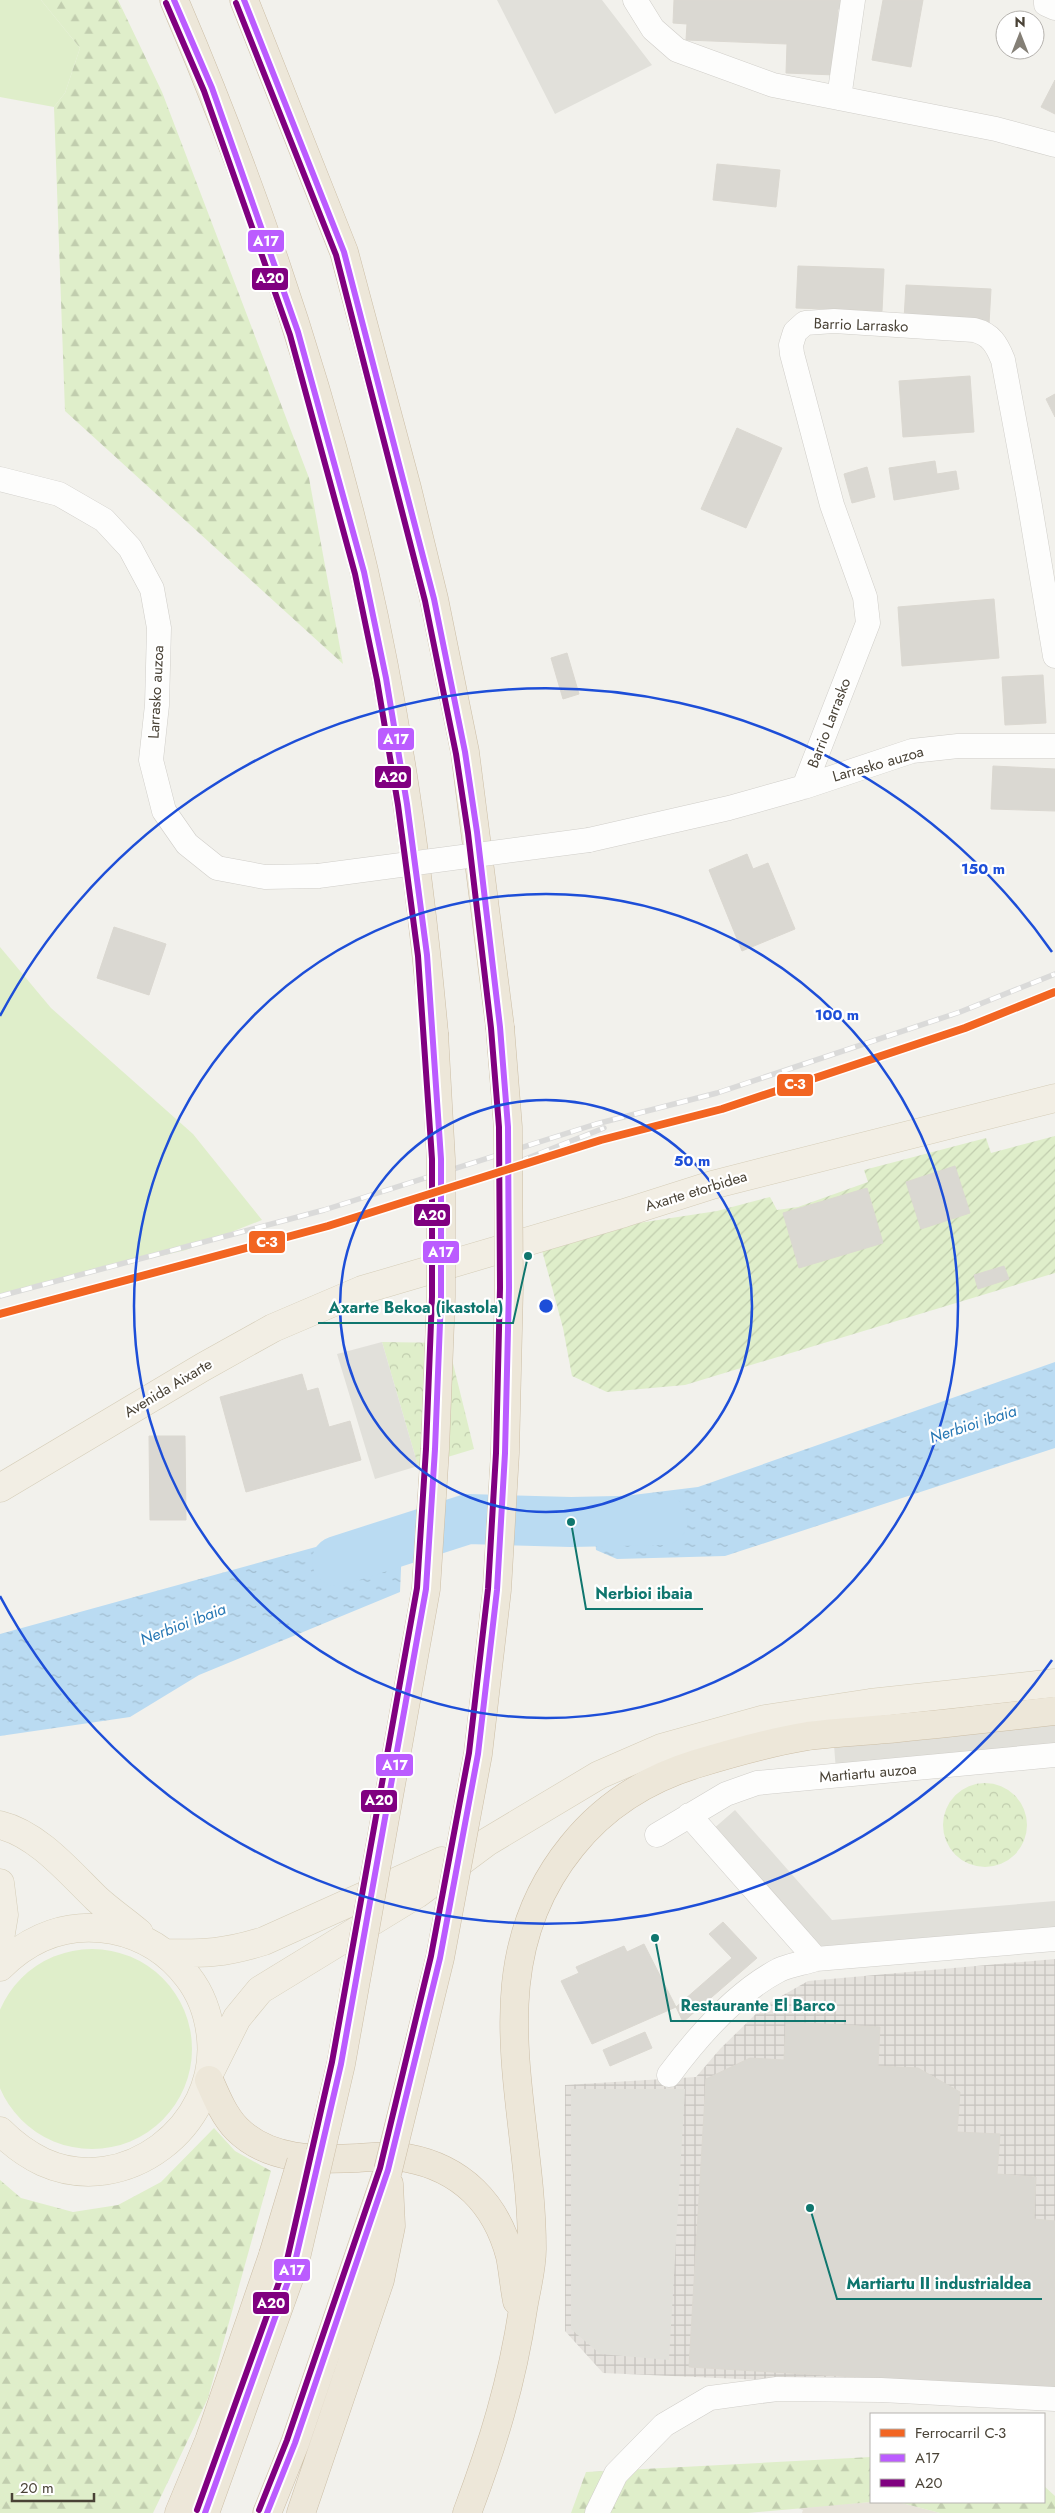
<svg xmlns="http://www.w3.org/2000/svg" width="1055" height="2513" viewBox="0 0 1055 2513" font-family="Jost,sans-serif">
  <defs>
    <pattern id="industrial-grid" width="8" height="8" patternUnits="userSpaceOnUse" patternTransform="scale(1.25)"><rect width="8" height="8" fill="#e5e2dd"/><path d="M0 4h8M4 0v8" fill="none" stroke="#c6c3be"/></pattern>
    <pattern id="forest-firs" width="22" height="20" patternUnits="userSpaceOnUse" patternTransform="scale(1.25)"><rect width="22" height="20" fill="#dfeeca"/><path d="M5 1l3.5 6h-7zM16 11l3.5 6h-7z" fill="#c1cdae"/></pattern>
    <pattern id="park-crowns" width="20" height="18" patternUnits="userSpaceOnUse" patternTransform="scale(1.25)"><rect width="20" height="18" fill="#dfeeca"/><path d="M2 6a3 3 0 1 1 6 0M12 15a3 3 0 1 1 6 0" fill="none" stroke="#c1cdae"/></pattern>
    <pattern id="garden-furrows" width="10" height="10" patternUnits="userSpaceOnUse" patternTransform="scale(1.25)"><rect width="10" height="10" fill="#dfeeca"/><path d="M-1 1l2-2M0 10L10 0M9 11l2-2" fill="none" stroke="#c1cdae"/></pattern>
    <pattern id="water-ripples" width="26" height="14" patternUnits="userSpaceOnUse" patternTransform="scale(1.25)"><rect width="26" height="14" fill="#badbf2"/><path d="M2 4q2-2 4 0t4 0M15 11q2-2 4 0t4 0" fill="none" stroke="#a1bdd0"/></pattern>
  </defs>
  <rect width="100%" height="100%" fill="#f2f1ec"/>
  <path fill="#e7e3d9" d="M871,2502H898L940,2513H802L803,2510L795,2507Z"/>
  <path fill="url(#industrial-grid)" d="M1055,1959V2393L603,2373L565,2331V2085L696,2077L720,2049L764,2006L808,1981Z"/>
  <path fill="#dfeeca" d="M0,0H41L80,48L65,93L54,107L0,97Z
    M0,947L51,1008L193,1134L262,1220L186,1250L0,1294Z
    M-8 2049a100 100 0 1 1 200 0a100 100 0 1 1-200 0Z"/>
  <path fill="url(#forest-firs)" d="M41,0H118L162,92L309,478L343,664L65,411L54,107L65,93L80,48Z
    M214,2128L235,2151L271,2171L208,2398L153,2513H0V2180L21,2198L73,2212L118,2205L161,2182Z
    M871,2457V2502L748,2513H571L586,2472Z
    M1044,2486L1055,2496V2513H940L898,2502H1044Z"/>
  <path fill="url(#park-crowns)" d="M382,1342L448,1343L474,1449L418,1466Z
    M943 1825a42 42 0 1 1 84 0a42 42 0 1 1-84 0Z"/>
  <path fill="url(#garden-furrows)" d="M1055,1136V1273L685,1385L607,1392L572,1376L563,1328L540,1243L632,1224L717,1211L770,1197L777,1210L798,1207L868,1182L864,1170L986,1138L991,1153Z"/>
  <path fill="#e1e0da" d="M497,0H602L652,65L555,114Z
    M382,1342L418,1466L375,1479L337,1354Z
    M1055,1722V1748L836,1771L834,1745Z
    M735,1810L832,1920L1055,1901V1927L822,1948L712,1830Z
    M571,2089H685L669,2360L600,2354L571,2329Z"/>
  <path fill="url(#water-ripples)" d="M1055,1362V1448L725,1556L617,1559L596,1550L592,1500L698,1487Z
    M403,1523L400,1592L199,1675L130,1717L0,1736V1634Z"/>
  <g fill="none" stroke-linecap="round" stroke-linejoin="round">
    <path stroke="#badbf2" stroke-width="50" d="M337,1561L468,1519L571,1522L663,1520"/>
  </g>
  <path fill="#dad8d2" stroke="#dbd8d1" d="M674,0H848L847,9H838L835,75L786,73L787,44L686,40L687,24L673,23Z
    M883,0H923L911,67L872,60Z
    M1055,80V114L1041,107Z
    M717,164L780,170L776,207L713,200Z
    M798,266L884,269L882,311L796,308Z
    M906,285L991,289L989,324L904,319Z
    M970,376L974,432L903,437L899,381Z
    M1055,394V417L1046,399Z
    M737,428L782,448L746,528L701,509Z
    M935,461L937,474L956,471L959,489L894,500L889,468Z
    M867,467L875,497L852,503L844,474Z
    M994,599L999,658L902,666L898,607Z
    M567,653L579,694L563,699L551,658Z
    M1043,675L1046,723L1005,725L1002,677Z
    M993,766L1055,769V811L991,809Z
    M747,854L753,869L768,863L795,929L742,951L709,870Z
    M114,927L166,944L149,995L97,978Z
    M955,1166L970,1213L921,1229L906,1182Z
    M867,1188L883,1243L799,1268L783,1213Z
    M1004,1266L1009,1279L978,1289L974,1275Z
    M302,1374L307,1391L318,1388L329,1427L350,1421L361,1460L246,1492L220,1397Z
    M149,1436H185L186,1520H150Z
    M723,1922L757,1958L683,2022L676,2007L732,1958L709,1934Z
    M644,1944L676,2007L592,2044L561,1981L579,1973L576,1967L624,1946L627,1952Z
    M786,2022L880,2027L878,2066L918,2068L960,2092L957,2132L1000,2134L997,2174L1036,2177L1034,2219L1055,2221V2389L689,2367L706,2079L750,2058L784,2060Z
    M645,2032L652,2048L610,2066L603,2050Z"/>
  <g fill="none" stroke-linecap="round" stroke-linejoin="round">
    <g stroke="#d0cec9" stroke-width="25">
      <path id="street" d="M635,0L653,29L677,50L773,85L996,129L1055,145
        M1046,0V4L1055,8
        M839,98L853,0
        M0,479L59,494L104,520L130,548L152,589L159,628L157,705L151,760L164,811L187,844L217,868L265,877L318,876
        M804,787L868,623L865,597L832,505L792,354L791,345L795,332L805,323L834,321L974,330C991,334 997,345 1003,360L1028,494L1055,656
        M589,840L729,808L804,787L912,751L958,746H1055
        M689,1815L816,1959
        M657,1835L726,1794L757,1783L1055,1755
        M669,2075C698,2036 735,1993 779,1970C790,1965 804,1963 816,1959L1055,1939
        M597,2513L616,2474L664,2425L710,2398L777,2389L881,2390L1055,2399"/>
    </g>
    <g stroke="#d5cdb8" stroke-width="29">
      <path id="primary" d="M0,1488L203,1367L273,1328L362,1290L624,1213L712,1185L1055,1098
        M0,1825C38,1834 70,1873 97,1899C110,1911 125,1921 139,1933
        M0,1883L4,1915L0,1939
        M165,1953C205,1954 225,1953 264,1941L442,1861
        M0,1967C31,1936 70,1922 113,1930C143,1936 169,1952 188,1977C202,1995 209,2016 211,2039C219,2126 125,2199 43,2162C26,2154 13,2144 0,2131
        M211,2070L237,2018L260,1990L417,1894L487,1842L599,1775L661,1748L765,1719L870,1703L1055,1683"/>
    </g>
    <g stroke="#ccbea6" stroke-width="29">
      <path id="highway" d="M174,0C253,184 318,376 364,571C399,723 420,878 434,1033
        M244,0L344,252L407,488L434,599L465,752L500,1027
        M209,2080C216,2096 224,2116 237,2129C269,2161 316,2160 358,2158C373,2157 392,2155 407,2158C461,2168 496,2203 510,2256C513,2271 514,2286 517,2301
        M179,2513L209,2441L273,2255
        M205,2513L295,2262
        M267,2513L295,2443L388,2170
        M301,2513L380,2280L391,2226L389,2184
        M467,2513C493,2444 512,2382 523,2309C526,2290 532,2269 532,2249C532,2108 472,1969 572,1846C604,1806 647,1779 696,1764C732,1753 771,1742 808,1736C838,1732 868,1731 898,1728C951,1723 1003,1717 1055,1711"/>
    </g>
    <use href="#street" stroke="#fdfdfc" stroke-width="24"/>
    <use href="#primary" stroke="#f2eee4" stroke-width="28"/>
    <use href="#highway" stroke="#ede7d9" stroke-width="28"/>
    <g stroke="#dadad9" stroke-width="5.5">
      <path id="rail" d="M457,1186L604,1128
        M0,1296L324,1210L596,1124L717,1093L960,1012L1055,974"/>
    </g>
    <use href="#rail" stroke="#fff" stroke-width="4" stroke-dasharray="11" stroke-linecap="butt"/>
    <g stroke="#d0cec9" stroke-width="25" stroke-linecap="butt">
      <path id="street-bridge" d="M318,876L589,840"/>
    </g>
    <g stroke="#ccbea6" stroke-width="29" stroke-linecap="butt">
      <path id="highway-bridge" d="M388,2170L440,1958L478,1754L497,1590L505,1453L509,1288L508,1127L500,1027
        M273,2255L301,2162
        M295,2262L341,2064L426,1589L435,1449L441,1297V1159L434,1033"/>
    </g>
    <use href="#street-bridge" stroke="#fdfdfc" stroke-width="24"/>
    <use href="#highway-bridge" stroke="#ede7d9" stroke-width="28"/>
    <g stroke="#fff" stroke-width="10">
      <path id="bus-1" d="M174,0L212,88L298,332L364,572L386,678L407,804L427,955L441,1159V1297L435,1449L426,1589L341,2064L295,2262L205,2513
        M244,0L344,252L434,599L465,752L477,832L500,1027L508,1127L509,1288L505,1453L497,1590L478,1754L440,1958L388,2170L295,2443L267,2513"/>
    </g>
    <g stroke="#fff" stroke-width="10">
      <path id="bus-2" d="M166,3L204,91L290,335L355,574L377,680L398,805L418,956L432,1159V1297L426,1449L417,1588L332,2062L287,2260L197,2510
        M236,3L336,255L425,601L456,754L468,833L491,1028L499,1127L500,1288L496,1453L488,1589L469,1753L431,1956L380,2168L287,2440L259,2510"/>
    </g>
    <use href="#bus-1" stroke="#bb5cff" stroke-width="6"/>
    <use href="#bus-2" stroke="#800080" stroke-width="6"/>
    <g stroke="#fff" stroke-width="11">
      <path id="rail-1" d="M0,1314L328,1226L601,1140L722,1109L965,1028L1055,992"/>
    </g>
    <use href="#rail-1" stroke="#f26522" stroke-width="8"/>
  </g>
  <g fill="none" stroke="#1d4ed8" stroke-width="2.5">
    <circle cx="546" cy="1306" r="206"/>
    <circle cx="546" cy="1306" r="412"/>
    <path d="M1052 1660A618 618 0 0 1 0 1596M0 1016A618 618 0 0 1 1052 952"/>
  </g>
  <g text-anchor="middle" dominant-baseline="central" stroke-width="4.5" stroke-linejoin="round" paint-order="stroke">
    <g font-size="15" fill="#494236" stroke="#fff">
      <text transform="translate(861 325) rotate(2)">Barrio Larrasko</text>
      <text transform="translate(156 692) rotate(-87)">Larrasko auzoa</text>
      <text transform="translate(829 723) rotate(-69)">Barrio Larrasko</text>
      <text transform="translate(878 764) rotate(-16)">Larrasko auzoa</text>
      <text transform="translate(696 1191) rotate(-17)">Axarte etorbidea</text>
      <text transform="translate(168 1388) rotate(-31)">Avenida Aixarte</text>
      <text transform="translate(868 1773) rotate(-5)">Martiartu auzoa</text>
    </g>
    <g font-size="16" font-style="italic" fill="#2677b4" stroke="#fff">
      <text transform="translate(973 1424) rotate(-18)">Nerbioi ibaia</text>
      <text transform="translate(183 1624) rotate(-21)">Nerbioi ibaia</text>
    </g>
  </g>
  <circle cx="546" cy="1306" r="8" fill="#1d4ed8" stroke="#fff" stroke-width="2.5"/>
  <g font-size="15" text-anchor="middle" font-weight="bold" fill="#1d4ed8" stroke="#fff" stroke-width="4.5" stroke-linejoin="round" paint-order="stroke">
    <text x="983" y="874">150 m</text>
    <text x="837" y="1020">100 m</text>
    <text x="692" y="1166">50 m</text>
  </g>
  <path fill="none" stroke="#0f766e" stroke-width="2" d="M528 1256L513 1323H318M571 1522L586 1609H703M655 1938L671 2021H846M810 2208L837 2299H1042"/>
  <g fill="#0f766e" stroke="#fff" stroke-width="2">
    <circle cx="528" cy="1256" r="5"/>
    <circle cx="571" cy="1522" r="5"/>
    <circle cx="655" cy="1938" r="5"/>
    <circle cx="810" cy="2208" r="5"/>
  </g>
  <g font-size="16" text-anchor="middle" font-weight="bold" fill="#0f766e" stroke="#fff" stroke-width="4.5" stroke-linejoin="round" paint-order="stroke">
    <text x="416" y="1313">Axarte Bekoa (ikastola)</text>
    <text x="644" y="1599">Nerbioi ibaia</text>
    <text x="758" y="2011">Restaurante El Barco</text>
    <text x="939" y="2289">Martiartu II industrialdea</text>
  </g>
  <g stroke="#fff" stroke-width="2">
    <rect x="247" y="229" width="38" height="24" rx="5" fill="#bb5cff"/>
    <rect x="251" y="267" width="38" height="24" rx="5" fill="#800080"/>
    <rect x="377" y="727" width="38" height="24" rx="5" fill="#bb5cff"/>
    <rect x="374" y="765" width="38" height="24" rx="5" fill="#800080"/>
    <rect x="776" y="1073" width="38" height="24" rx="5" fill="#f26522"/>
    <rect x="413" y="1203" width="38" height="24" rx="5" fill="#800080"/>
    <rect x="248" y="1230" width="38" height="24" rx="5" fill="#f26522"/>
    <rect x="422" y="1240" width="38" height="24" rx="5" fill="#bb5cff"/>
    <rect x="375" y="1753" width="39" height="24" rx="5" fill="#bb5cff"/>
    <rect x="360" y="1789" width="38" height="24" rx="5" fill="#800080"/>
    <rect x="273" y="2258" width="38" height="24" rx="5" fill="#bb5cff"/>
    <rect x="252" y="2291" width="38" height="24" rx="5" fill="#800080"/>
  </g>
  <g font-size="14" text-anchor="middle" font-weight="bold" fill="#fff">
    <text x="266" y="246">A17</text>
    <text x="270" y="283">A20</text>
    <text x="396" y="744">A17</text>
    <text x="393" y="782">A20</text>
    <text x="795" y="1089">C-3</text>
    <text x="432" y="1220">A20</text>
    <text x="267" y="1247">C-3</text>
    <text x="441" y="1257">A17</text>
    <text x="395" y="1770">A17</text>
    <text x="379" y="1805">A20</text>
    <text x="292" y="2275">A17</text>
    <text x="271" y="2308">A20</text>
  </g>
  <rect x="870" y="2413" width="175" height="90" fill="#ffffff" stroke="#b6b3af"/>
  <rect x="880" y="2429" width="25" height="8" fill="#f26522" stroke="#b6b3af"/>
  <text x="915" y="2438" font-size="15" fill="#494236">Ferrocarril C-3</text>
  <rect x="880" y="2454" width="25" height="8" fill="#bb5cff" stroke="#b6b3af"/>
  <text x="915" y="2463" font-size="15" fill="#494236">A17</text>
  <rect x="880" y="2479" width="25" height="8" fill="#800080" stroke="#b6b3af"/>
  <text x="915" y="2488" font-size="15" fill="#494236">A20</text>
  <g transform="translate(1020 35)"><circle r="24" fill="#ffffff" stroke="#b6b3af"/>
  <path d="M0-4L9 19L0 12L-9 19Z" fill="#847f76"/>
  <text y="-8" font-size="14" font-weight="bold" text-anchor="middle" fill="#494236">N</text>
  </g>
  <path d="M12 2493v8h82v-8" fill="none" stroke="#494236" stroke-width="2.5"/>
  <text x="20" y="2493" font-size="15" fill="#494236" stroke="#ffffff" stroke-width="4" paint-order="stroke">20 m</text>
</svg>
